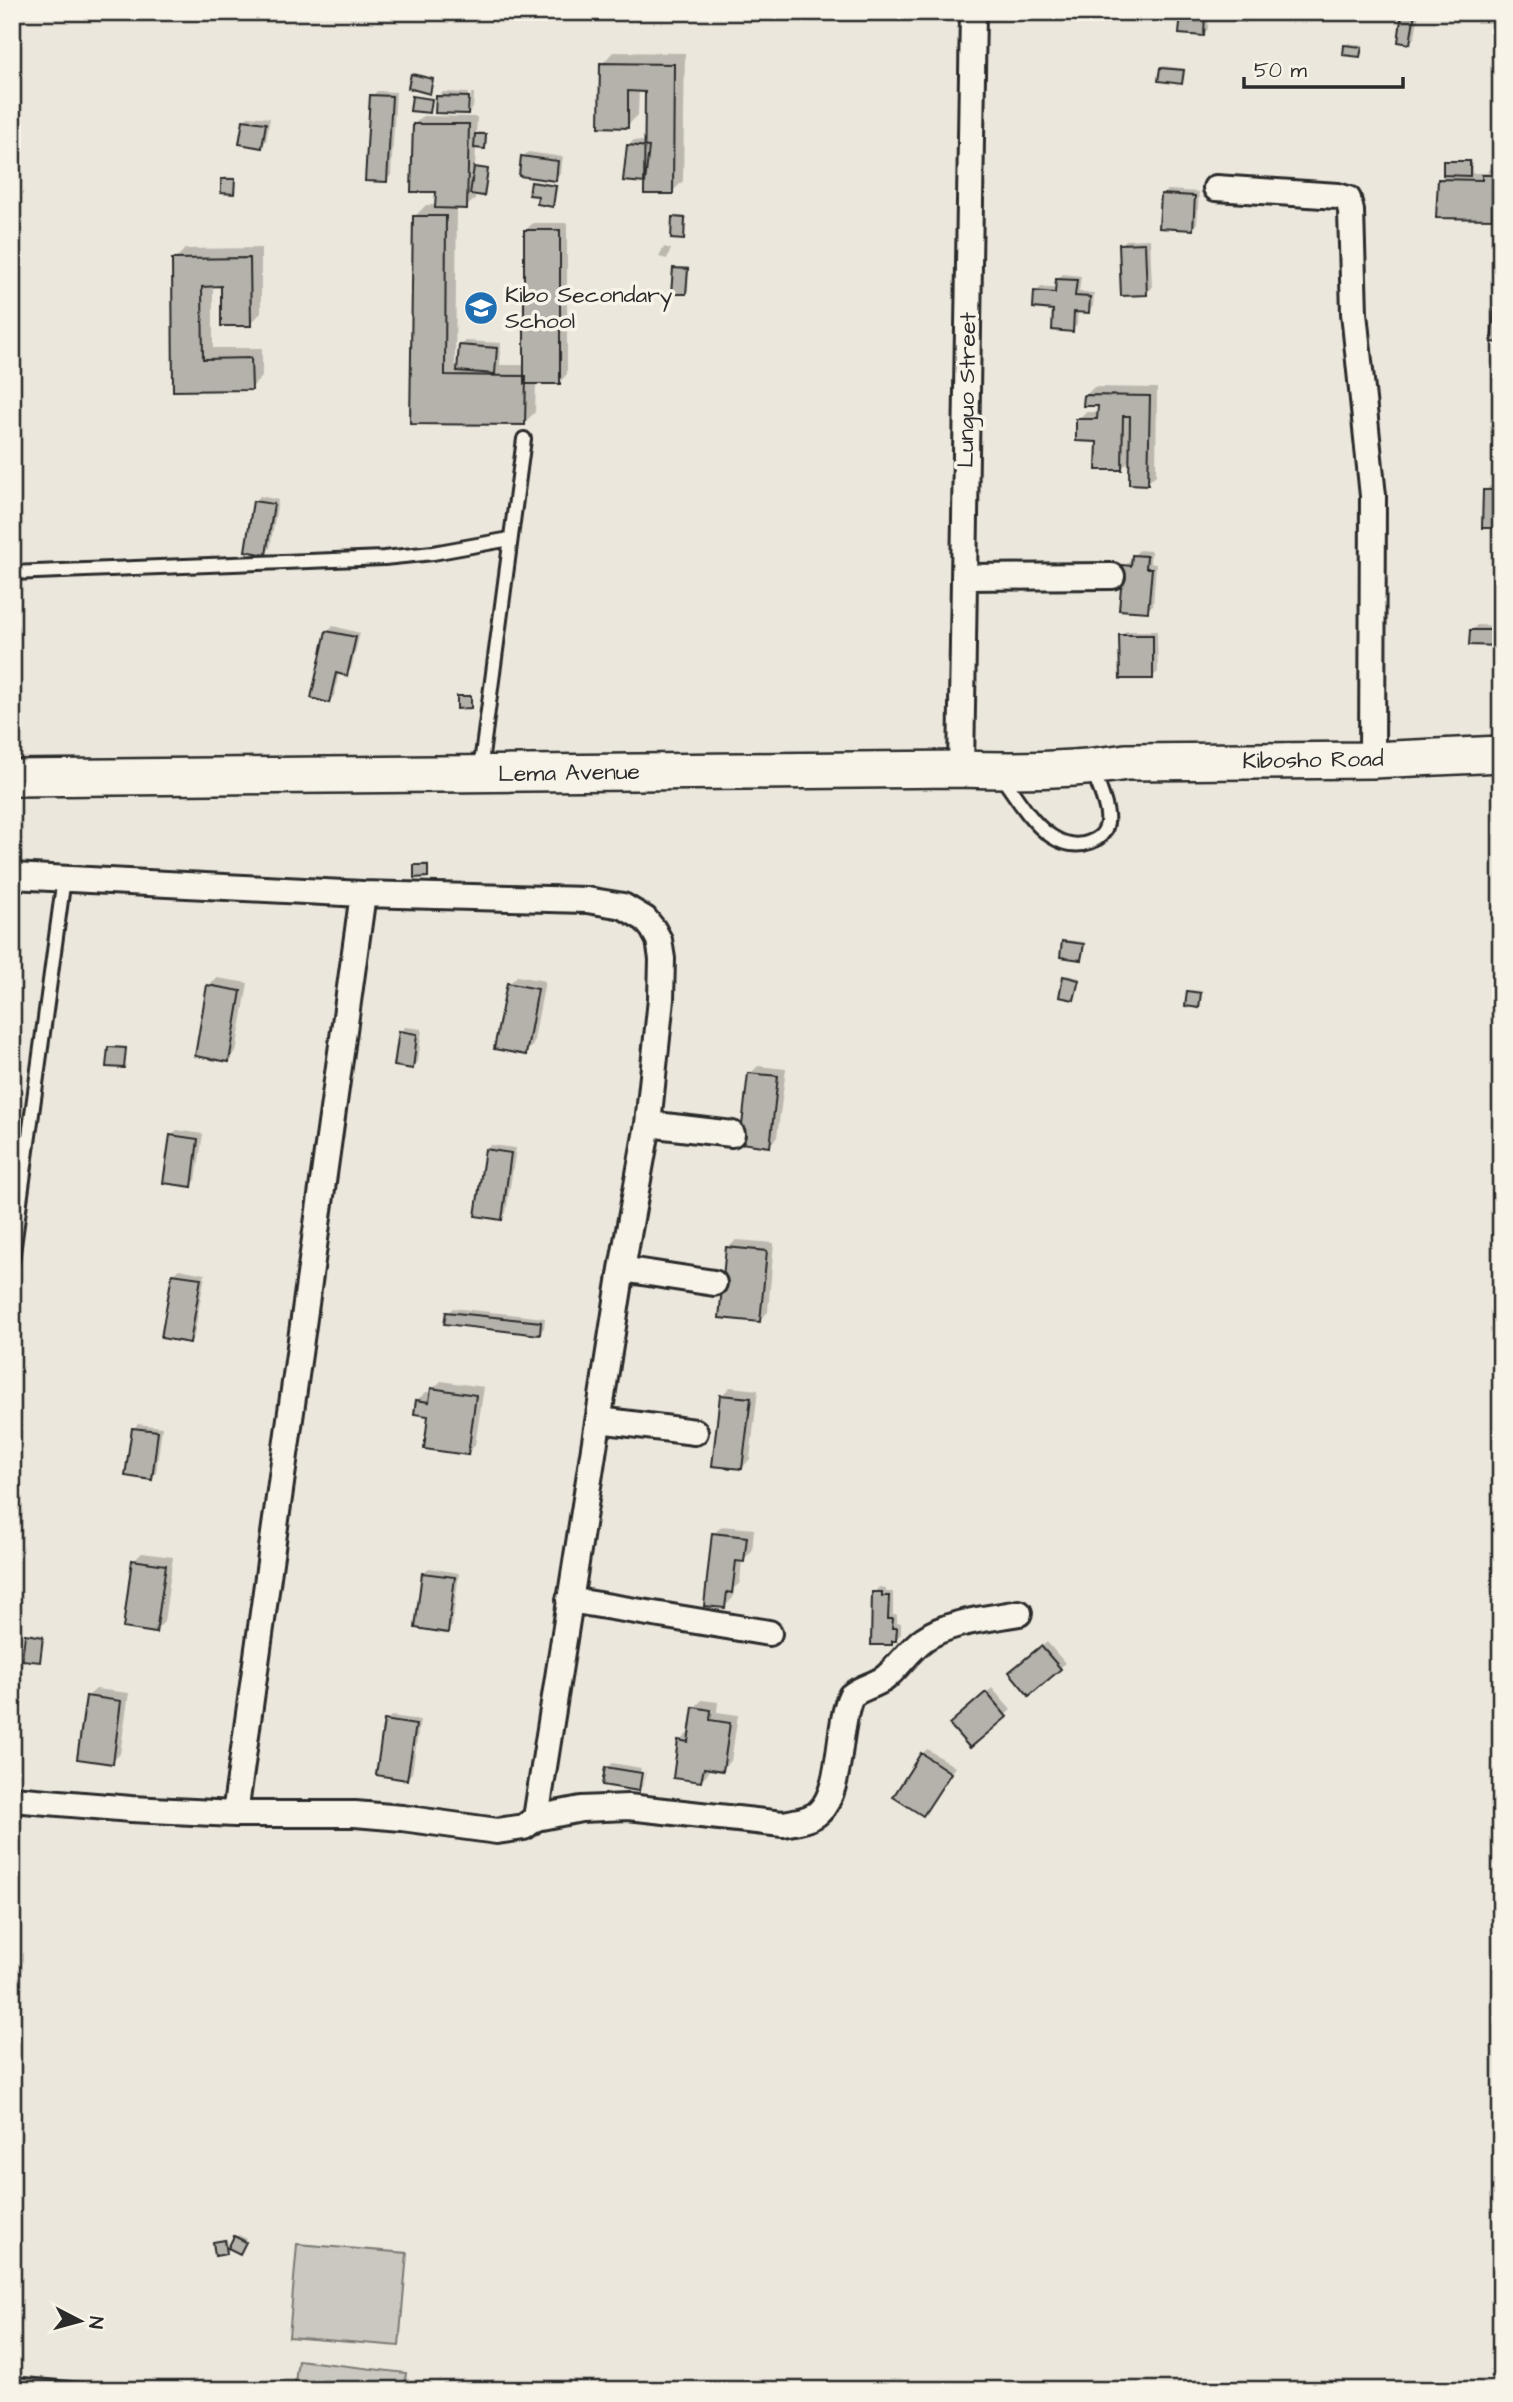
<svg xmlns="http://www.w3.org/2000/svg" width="1513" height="2402" viewBox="0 0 1513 2402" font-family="'Architects Daughter',sans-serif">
  <rect width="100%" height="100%" fill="#ebe7dd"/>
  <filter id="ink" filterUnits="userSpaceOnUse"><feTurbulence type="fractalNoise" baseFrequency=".0143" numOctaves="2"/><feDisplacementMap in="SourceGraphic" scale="14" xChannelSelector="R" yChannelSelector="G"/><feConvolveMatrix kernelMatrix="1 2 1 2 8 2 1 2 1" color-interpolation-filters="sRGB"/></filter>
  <g filter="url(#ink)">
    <path fill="#cbc8bf" stroke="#7b7a75" stroke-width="2" d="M297,2244L407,2253L399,2346L289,2337Z
      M298,2360L406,2373L404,2390H294Z"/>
    <path fill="#0003" d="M1183,12H1209L1208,29L1203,34Z
      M1404,12H1419L1415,37L1410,42Z
      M1348,43L1363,45L1362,53L1360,55L1346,46Z
      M613,52L685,53L683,181L672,192L646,182L629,145L634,140L646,142L647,90H639L638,115L627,126L602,64Z
      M1163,66L1185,69L1184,80L1181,82L1161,68Z
      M415,73L434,78L429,92L413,75Z
      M377,91L396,92L391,175L386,181L372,96Z
      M443,92L468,93L467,110H470L471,93H474L473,108L468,113L438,97Z
      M249,116L270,118L266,141L261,146L244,121Z
      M423,116L477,117L476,135L479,132L487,133L486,145L484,147L476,146L475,166L489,168L485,192L483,194L475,193V199L466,207L457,206L455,365H459L460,346L466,341L501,343L500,365H527L525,231L533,223H567V374L559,383H536L535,412L524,423L412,422L415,216L426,205H437L438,190L414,124Z
      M528,152L563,157L560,174L555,179L523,157Z
      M1447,160H1472V173H1487L1492,167L1501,168L1500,209L1491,217L1439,180L1445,175Z
      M225,177L236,178L234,192L223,180Z
      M534,181L558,185L553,205L540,195L532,183Z
      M1168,190L1199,192L1197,223L1192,228L1163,195Z
      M676,216L687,217L683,238L674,218Z
      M1150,239L1152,288L1146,293L1121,245L1126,240Z
      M664,247L671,249L667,259L659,257Z
      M261,248V313L250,324L223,285H213V348H262V377L251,388L175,389L174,260L185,249Z
      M676,267H689L688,291L686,293L674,269Z
      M1063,274L1081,276L1079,292L1094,293L1093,306L1088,311L1078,310L1077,325L1072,330L1055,308L1036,292L1041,287L1057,288L1058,279Z
      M1094,387L1157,388L1156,475L1147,483L1132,458L1121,469L1098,440L1078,420L1086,412H1099V405L1086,395Z
      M1490,486H1501V527L1485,491Z
      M260,496L278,500L270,548L265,553L255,502Z
      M1139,550L1151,551L1150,563L1156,564L1153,605L1147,610L1125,566L1130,561H1133L1134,555Z
      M1477,625L1501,626V644L1472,630Z
      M333,626L360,633L351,669L346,674L339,672L334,696L329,701L328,632Z
      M1126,631H1157L1158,672L1152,677L1121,636Z
      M472,694V705L470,707L459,697Z
      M429,863L427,876L415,866L417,864Z
      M1066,940L1085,942L1081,959L1064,942Z
      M1067,975L1080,978L1074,998L1065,977Z
      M517,976L545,981L533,1045L525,1053L509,984Z
      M217,978L248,983L236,1052L228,1060L208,986Z
      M1191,990L1202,991L1199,1006L1189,992Z
      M405,1027L422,1029L418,1062L412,1067L400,1032Z
      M111,1046L127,1047L123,1066L109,1048Z
      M758,1066L786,1069L777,1137L769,1146L750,1074Z
      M177,1130L203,1134L196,1180L191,1185L172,1136Z
      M491,1145L516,1148L506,1213L501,1218L486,1150Z
      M736,1240L774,1243L768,1312L759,1320L728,1248Z
      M179,1269L205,1274L194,1336L189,1341L173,1274Z
      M453,1308L545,1318L544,1328L539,1333L448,1313Z
      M441,1381L484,1387L475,1445L467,1454L417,1400L426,1392L432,1393L433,1389Z
      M730,1387L758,1390L750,1459L742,1468L722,1395Z
      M138,1424L162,1427L156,1473L151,1478L133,1429Z
      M722,1526L754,1529L752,1552L742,1560L740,1583L734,1588L733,1598L725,1606L714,1534Z
      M142,1553L173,1557L164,1622L155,1631L134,1561Z
      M429,1568L459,1573L452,1626L447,1631L424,1573Z
      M879,1587L886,1588V1592H893V1615H897V1623H901V1634L891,1644L874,1593Z
      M29,1633L44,1635L39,1660L27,1635Z
      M1047,1642L1065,1663L1060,1668L1017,1667Z
      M992,1688L1011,1710L970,1746L957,1719Z
      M96,1689L129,1693L120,1754L112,1762L87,1697Z
      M702,1700L718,1702L717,1712L738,1715L731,1761L723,1769L710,1767L709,1772L701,1780L680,1741L688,1733H691L694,1708Z
      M391,1716L420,1720L412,1773L407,1778L386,1721Z
      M927,1749L955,1767L923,1814L922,1754Z
      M612,1763L641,1768L638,1785H642L646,1768L644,1784L639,1789L607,1768Z
      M238,2235L247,2239L242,2250L236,2237Z
      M227,2239L229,2250L227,2252L215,2242Z"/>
    <path fill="#b5b2ab" stroke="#2b2b2b" stroke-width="2" d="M1181,12L1205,13L1204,36L1179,34Z
      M1220,12H1245V21L1220,18Z
      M1307,12H1363L1362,19Z
      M1402,12H1415L1410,44L1398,42Z
      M1344,45L1362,47L1360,57L1343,55Z
      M600,63L674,64L673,194H644L645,92L628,91V128L599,127Z
      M1160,68L1184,70L1182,84L1158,81Z
      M411,74L433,79L430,94L408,88Z
      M370,95L392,96L387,182L365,181Z
      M412,96L432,99L430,113L410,111Z
      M436,96L469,97L468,114L435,113Z
      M243,120L266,123L262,148L239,144Z
      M413,124H469L467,209L435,208L436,192H411Z
      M475,134H486L485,149L474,148Z
      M627,145L649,147L645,183L623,181Z
      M521,156L558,161L556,181L519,176Z
      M1443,161H1470V176L1443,175Z
      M474,167L488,169L484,196L470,194Z
      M1482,175H1493L1492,219L1436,218L1438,179L1482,180Z
      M221,179H235L234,194L221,193Z
      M531,182L556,186L553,207L537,204L538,196L529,195Z
      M1161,194L1195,196L1193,230L1159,228Z
      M413,216H446L445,375L526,376L525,425L410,424Z
      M672,217L685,218L684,240L671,239Z
      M524,230H560V384H524Z
      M1145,243L1147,295L1121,296L1119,244Z
      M250,258L251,326H221V286L202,287L203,359L251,358L252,390L173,391L172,259Z
      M673,268L688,269L686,294H671Z
      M1056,279L1077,280L1075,296L1090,297L1089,313L1074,312L1073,332L1052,330L1053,310L1033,308L1034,291L1055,293Z
      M1496,291L1501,292V343L1491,342Z
      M459,345L497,348L495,374L457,371Z
      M1084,395L1150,396L1148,485L1129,484L1130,416H1123L1122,470H1096L1097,442L1076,441V419H1097L1098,406H1083Z
      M1483,490H1501V528H1482Z
      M253,501L274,504L266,555L245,551Z
      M1132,555L1147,556L1146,568H1152L1148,612L1119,610L1123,565L1131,566Z
      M1470,630H1501V646L1469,645Z
      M326,631L356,637L347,676L336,673L329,703L311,698Z
      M1119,635H1153V679H1120Z
      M457,696H471V708L457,709Z
      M414,865H428V877L414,878Z
      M1062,941L1084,944L1081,960L1060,957Z
      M1063,976L1079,980L1074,1000L1059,997Z
      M507,983L538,989L526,1055L494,1049Z
      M207,985L241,991L229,1062L195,1056Z
      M1187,991L1201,993L1199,1008L1185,1006Z
      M399,1031L417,1034L413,1069L394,1066Z
      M108,1047L126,1048L124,1068L106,1067Z
      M748,1073L778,1076L770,1147L740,1143Z
      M170,1135L198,1139L192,1187L163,1183Z
      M485,1149L511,1153L502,1220L475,1216Z
      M726,1247L767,1251L760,1322L719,1318Z
      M172,1274L201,1278L190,1343L161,1338Z
      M446,1312L541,1322L540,1335L444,1324Z
      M431,1388L476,1395L468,1455L424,1449L428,1416L414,1414L416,1400L429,1402Z
      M720,1395L751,1398L742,1469L712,1466Z
      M720,1395L751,1398L742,1469L712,1466Z
      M132,1428L158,1431L152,1480L125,1476Z
      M712,1533L747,1537L744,1562L736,1561L732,1593L727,1592L725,1608L704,1606Z
      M132,1560L166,1565L156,1633L123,1628Z
      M422,1573L455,1577L448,1633L415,1628Z
      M872,1592H882V1596H889L888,1619H893L892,1628H897L896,1641H892V1645H871Z
      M25,1634L43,1637L40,1662L22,1660Z
      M1041,1646L1061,1669L1029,1696L1009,1672Z
      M986,1692L1007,1717L970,1748L949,1724Z
      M86,1696L121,1701L113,1764L77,1759Z
      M693,1707L711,1710L710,1720L730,1723L723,1771L704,1768L701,1782L673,1778L678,1740L688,1742Z
      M384,1720L416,1725L407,1780L376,1775Z
      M921,1753L951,1773L923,1816L893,1797Z
      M605,1767L642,1773L639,1791L602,1785Z
      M234,2236L246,2242L240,2254L228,2248Z
      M225,2240L227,2254L215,2256L213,2242Z"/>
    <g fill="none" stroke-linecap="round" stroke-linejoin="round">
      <g stroke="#2b2b2b" stroke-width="18">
        <path id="service" d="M12,573L384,558L433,553L510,539
          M480,771L524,439
          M1001,776C1017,797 1033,828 1058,840C1068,845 1080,846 1090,842C1123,830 1100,793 1092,768
          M12,1261L64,878
          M12,2384L83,2390"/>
      </g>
      <g stroke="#2b2b2b" stroke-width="30">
        <path id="minor" d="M1216,188L1338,196L1348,199L1351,211L1354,313L1373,496L1372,760
          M964,577L1112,576
          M961,769L973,12
          M12,876L363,894L587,900L623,906L645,919L653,929L659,940L662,959L661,999L648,1124L622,1269L536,1818L524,1827L497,1831L402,1818L355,1814H235L131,1809L12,1799
          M648,1124L732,1134
          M622,1269L714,1283
          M599,1420L695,1432
          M569,1600L769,1633
          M235,1814L363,894
          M536,1818L581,1809L628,1807L783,1824C794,1822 811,1820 819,1812C843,1790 837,1724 851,1696C861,1687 874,1686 885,1678C899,1666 909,1650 924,1639C950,1621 988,1619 1019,1613"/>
      </g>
      <g stroke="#2b2b2b" stroke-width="40">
        <path id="secondary" d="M12,778L961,769C1016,771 1072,771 1126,762L1372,760L1501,754"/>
      </g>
      <use href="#service" stroke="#f7f3e8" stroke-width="12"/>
      <use href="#minor" stroke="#f7f3e8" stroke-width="24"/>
      <use href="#secondary" stroke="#f7f3e8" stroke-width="35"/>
    </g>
  </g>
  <defs>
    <g id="school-disc" transform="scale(1.75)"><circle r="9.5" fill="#1f6fb2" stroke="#f7f3e8"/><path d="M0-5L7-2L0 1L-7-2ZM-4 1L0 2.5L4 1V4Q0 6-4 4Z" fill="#fff"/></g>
  </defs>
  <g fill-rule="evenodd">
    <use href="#school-disc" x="481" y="308"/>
  </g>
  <g text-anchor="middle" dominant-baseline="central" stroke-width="7" stroke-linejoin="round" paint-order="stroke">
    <g font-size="23" fill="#2b2b2b" stroke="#f7f3e8" text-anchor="start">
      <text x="505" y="295">Kibo Secondary<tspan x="505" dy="26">School</tspan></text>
    </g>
    <g font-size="23" fill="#2b2b2b" stroke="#f7f3e8">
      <text transform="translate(967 390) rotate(-89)">Lunguo Street</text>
      <text transform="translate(1313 760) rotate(-1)">Kibosho Road</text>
      <text transform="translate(569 773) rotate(-1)">Lema Avenue</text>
    </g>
  </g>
  <rect width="1513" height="2402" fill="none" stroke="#f7f3e8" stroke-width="42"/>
  <rect x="21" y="21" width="1471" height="2360" fill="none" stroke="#2b2b2b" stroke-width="2.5" filter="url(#ink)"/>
  <g transform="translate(80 2321) rotate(96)" stroke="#f7f3e8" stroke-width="5" paint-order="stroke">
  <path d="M0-5L12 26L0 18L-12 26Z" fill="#2b2b2b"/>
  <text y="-10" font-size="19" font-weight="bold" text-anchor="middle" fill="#2b2b2b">N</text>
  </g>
  <path d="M1244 77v10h159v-10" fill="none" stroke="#2b2b2b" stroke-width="3.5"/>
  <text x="1254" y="77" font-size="21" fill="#2b2b2b" stroke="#f7f3e8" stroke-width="5" paint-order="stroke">50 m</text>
</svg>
